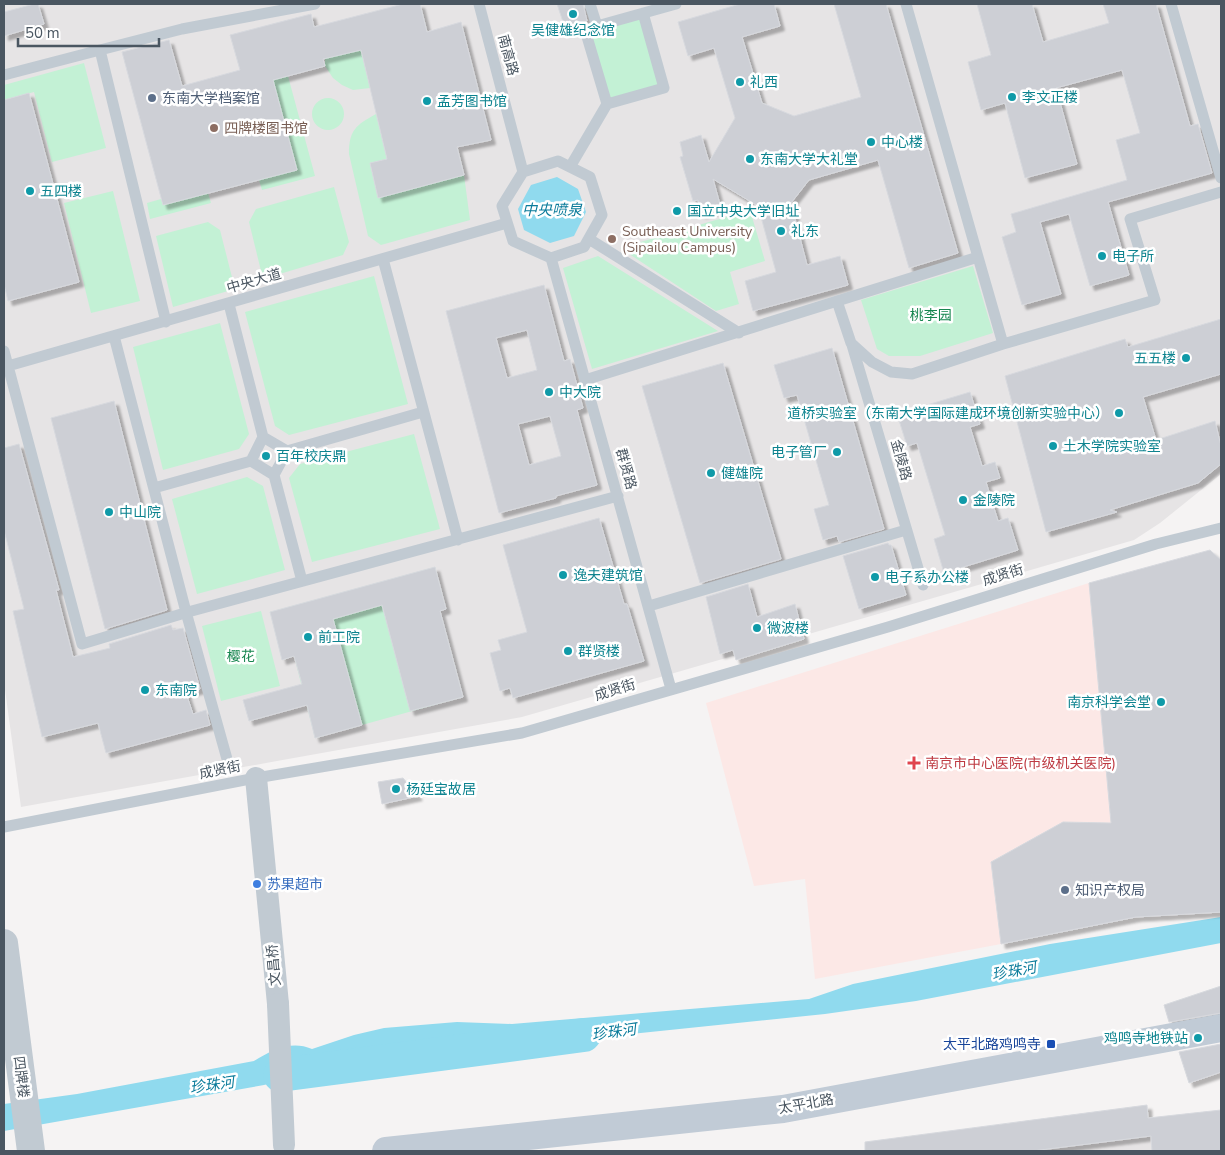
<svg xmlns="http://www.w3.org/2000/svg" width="1225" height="1155" viewBox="0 0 1225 1155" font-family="'Nunito Sans','Noto Sans SC',sans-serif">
  <defs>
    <filter id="shadow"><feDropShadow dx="4.5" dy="4.5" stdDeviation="1" flood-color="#0004"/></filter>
  </defs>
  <rect width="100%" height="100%" fill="#f5f3f3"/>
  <path fill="#e6e4e5" d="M4,4H1221V474L1160,523L1134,540L522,717L21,807L4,682Z
    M1221,1110V1151H1033L1151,1136L1148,1118Z"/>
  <path fill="#fce8e6" d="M1089,583L1111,823L1063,822L991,862L1001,944L815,979L805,879L754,886L706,703Z"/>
  <path fill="#c3f1d5" d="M643,13L664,88L607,104L585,30Z
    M325,49L343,54L361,50L370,88L353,90L342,85L333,78L325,66Z
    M84,63L106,148L52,162L34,92L4,100V85Z
    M288,76L315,176L262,190L259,180L273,80Z
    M312 114a16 16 0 1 1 32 0a16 16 0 1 1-32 0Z
    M376,114L387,159L370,164L378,198L464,175L470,220L381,245L368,236L349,154C349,130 356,125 376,114Z
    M334,187L349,242L343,255L263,279L249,222L256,209Z
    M113,191L140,301L91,313L64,203Z
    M208,193L211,203L150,219L147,203L161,199L163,205Z
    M750,210L765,261L730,272L739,304L716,311L620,248Z
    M208,222L220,230L235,289L173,307L156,236Z
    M598,256L718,331L592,369L563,268Z
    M973,266L993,333L920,356H889L877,349L861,300Z
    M374,276L408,404L289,435L275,426L245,312Z
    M220,323L249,434L239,449L163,470L133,347Z
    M414,434L440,529L312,562L289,478L300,464Z
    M247,477L263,486L285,570L197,594L172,499Z
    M435,567L446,609L440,611L463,697L315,738L294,656L282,660L270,612Z
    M261,611L280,686L221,701L202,626Z"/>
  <path fill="#90daee" d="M557,177L578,189L586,212L574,236L550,243L524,230L518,209L531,185Z
    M1221,917V943L916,1001L825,1014L631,1034L539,1041L465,1043L367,1058L264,1085L4,1131V1104L77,1094L254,1061C272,1050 291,1040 312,1049L354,1035L384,1028L457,1022L512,1024L809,999L853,984L1050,944Z"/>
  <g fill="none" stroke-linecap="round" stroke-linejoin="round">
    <path stroke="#90daee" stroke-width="34" d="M280,1075L584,1035"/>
  </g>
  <path fill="#cdcfd5" stroke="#d7d9de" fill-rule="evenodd" filter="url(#shadow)" d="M34,4H38L44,24L4,36V12Z
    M403,4H420L427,32L461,22L491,140L457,147L464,175L378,198L370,163L387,159L361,50L323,59L325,66L273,80L297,170L163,205L122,52L169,40L182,86L240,70L230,35L311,14L314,27Z
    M557,4H583L587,21L580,25L578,28L566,31Z
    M740,4H774L780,26L742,37L762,103L794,116L861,97L834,4H886L958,253L909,268L878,160L809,180L791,203L807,265L840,256L848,285L753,311L745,281L776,272L758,206L713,179L721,208L701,214L698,200L693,201L680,157L683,156L680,142L701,135L709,162L735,118L714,48L688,56L678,22Z
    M977,4H1032L1043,42L1109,23L1103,4H1156L1190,126L1198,124L1212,173L1108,202L1129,275L1090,286L1069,214L1040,222L1061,294L1022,305L1002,237L1016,232L1011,214L1127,180L1116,140L1140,133L1122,70L1056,88L1077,164L1025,178L1005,103L981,110L968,62L991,55Z
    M29,93L79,282L8,301L4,284V100Z
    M544,285L564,361L570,359L583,408L577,410L597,485L556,496V498L499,513L446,311ZM527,330L537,370L507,378L496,338ZM550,416L561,456L529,465L518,424Z
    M1221,319V374L1143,397L1156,440L1215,421L1221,446V464L1198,483L1110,510L1117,512L1046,532L1005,376L1125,339L1128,347Z
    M832,348L884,529L839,542L837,536L823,540L814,509L829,505L797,395L784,398L774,365Z
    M723,363L781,559L700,583L642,386Z
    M970,392L980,424L970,427L982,466L995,462L1000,478L986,482L998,521L1008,518L1018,550L944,573L934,539L945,535L917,443L907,446L897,414Z
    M114,401L167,610L105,629L51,418Z
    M19,444L59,590H56L73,657L110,648L109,644L171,625L173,630L183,628L200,689L186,693L193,714L206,710L210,725L106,753L98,723L42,737L13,611L24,609L4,530V448Z
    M599,518L624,604H627L644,661L513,698L510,688L500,691L490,653L501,650L498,640L527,632L503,545Z
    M888,543L889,545H891L906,595L859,609L843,556Z
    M1210,550L1221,560V912L1136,917L1001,944L991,862L1063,822L1111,823L1089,583Z
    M435,567L446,609L440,611L463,697L410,711L382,605L333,619L362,725L315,738L307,705L249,721L243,700L302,684L294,656L282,660L270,612Z
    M748,584L757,617L795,604L804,639L736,660L733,650L720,654L706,597Z
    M403,778L418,796L382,804L378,782Z
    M1221,986V1013L1169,1022L1164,1005Z
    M1221,1044V1072L1189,1083L1179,1052Z
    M1147,1105L1148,1118L1221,1110V1151H1152L1151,1136L1032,1151H865V1142Z"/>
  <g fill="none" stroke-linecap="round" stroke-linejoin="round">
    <path stroke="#c1cad2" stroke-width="11" d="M479,4L523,172
      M590,4L597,26
      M906,4L978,257
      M1171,4L1221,178
      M643,13L664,88L607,104L585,30L597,26L676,4
      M4,75L100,50
      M558,161L590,177L602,215L584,247L551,258L513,241L502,206L523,172Z
      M570,167L607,104
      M589,239L739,333
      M551,258L671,689
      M383,259L458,540
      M837,301L851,343L872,362L891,372L912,374L1003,344L1155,300L1130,219L1221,192
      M229,304L263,437L251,461
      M166,322L100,50L182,29L315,4
      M114,336L186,612L227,759
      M852,345L923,585
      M4,351L82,644L188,612L618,496
      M8,366L507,223
      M585,380L978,257L1003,344
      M263,437L287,451
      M154,488L251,461L274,475
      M302,581L274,475L287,451L423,412
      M649,606L906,530
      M4,827L256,778L522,733L888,627L1156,544L1221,528"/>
    <path stroke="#c1cad2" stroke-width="22" d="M256,778L278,1004"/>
    <path stroke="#c1cad2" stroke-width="28" d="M4,943L31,1151"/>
    <path stroke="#c1cbd6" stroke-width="28" d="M386,1151L783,1109L1221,1028"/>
    <path stroke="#c1cad2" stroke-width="22" d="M278,1004L284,1145"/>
  </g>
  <g fill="#0f9aa8" stroke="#fff" stroke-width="2">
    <circle cx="573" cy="14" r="5"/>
    <circle cx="740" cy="82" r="5"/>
    <circle cx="1012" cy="97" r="5"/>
    <circle cx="427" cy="101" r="5"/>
    <circle cx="871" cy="142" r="5"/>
    <circle cx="750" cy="159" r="5"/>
    <circle cx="30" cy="191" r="5"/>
    <circle cx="677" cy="211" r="5"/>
    <circle cx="781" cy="231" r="5"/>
    <circle cx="1102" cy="256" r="5"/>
    <circle cx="1186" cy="358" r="5"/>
    <circle cx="549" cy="392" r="5"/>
    <circle cx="1119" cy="413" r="5"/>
    <circle cx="1053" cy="446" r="5"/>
    <circle cx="837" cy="452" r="5"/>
    <circle cx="266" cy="456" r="5"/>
    <circle cx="711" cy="473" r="5"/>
    <circle cx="963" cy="500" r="5"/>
    <circle cx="109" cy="512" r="5"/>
    <circle cx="563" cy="575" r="5"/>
    <circle cx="875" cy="577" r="5"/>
    <circle cx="757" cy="628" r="5"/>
    <circle cx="308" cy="637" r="5"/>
    <circle cx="568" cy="651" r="5"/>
    <circle cx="145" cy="690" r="5"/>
    <circle cx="1161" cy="702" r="5"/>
    <circle cx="396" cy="789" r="5"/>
    <circle cx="1198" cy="1038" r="5"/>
  </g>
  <g fill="#5c6f8a" stroke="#fff" stroke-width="2">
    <circle cx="152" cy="98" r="5"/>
    <circle cx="1065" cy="890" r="5"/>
  </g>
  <g fill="#8d6e63" stroke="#fff" stroke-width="2">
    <circle cx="214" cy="128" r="5"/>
    <circle cx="612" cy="239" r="5"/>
  </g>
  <path fill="#e0444e" stroke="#fff" stroke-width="2" d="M911.5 755.5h5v5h5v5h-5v5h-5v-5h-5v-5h5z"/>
  <circle fill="#3f7fe0" stroke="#fff" stroke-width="2" cx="257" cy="884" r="5"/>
  <rect fill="#1a4fb4" stroke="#fff" stroke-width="2" x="1046" y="1039" width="10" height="10" rx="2.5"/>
  <g text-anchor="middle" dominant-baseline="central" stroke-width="5" stroke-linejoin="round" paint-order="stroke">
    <g font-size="14" fill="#0d838f" stroke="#fff" text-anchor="start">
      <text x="573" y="30" text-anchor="middle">吴健雄纪念馆</text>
      <text x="750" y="82">礼西</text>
      <text x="1022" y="97">李文正楼</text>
      <text x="437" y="101">孟芳图书馆</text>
      <text x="881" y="142">中心楼</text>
      <text x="760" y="159">东南大学大礼堂</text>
      <text x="40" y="191">五四楼</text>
      <text x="687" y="211">国立中央大学旧址</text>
      <text x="791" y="231">礼东</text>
      <text x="1112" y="256">电子所</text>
      <text x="1176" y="358" text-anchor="end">五五楼</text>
      <text x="559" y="392">中大院</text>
      <text x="1109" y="413" text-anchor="end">道桥实验室（东南大学国际建成环境创新实验中心）</text>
      <text x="1063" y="446">土木学院实验室</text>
      <text x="827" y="452" text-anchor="end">电子管厂</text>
      <text x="276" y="456">百年校庆鼎</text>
      <text x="721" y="473">健雄院</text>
      <text x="973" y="500">金陵院</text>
      <text x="119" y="512">中山院</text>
      <text x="573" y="575">逸夫建筑馆</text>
      <text x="885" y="577">电子系办公楼</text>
      <text x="767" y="628">微波楼</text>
      <text x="318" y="637">前工院</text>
      <text x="578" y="651">群贤楼</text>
      <text x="155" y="690">东南院</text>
      <text x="1151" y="702" text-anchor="end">南京科学会堂</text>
      <text x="406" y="789">杨廷宝故居</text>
      <text x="1188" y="1038" text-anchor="end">鸡鸣寺地铁站</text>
    </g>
    <g font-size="14" fill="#4a5661" stroke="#fff">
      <text transform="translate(508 55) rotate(75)">南高路</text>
      <text transform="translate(254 281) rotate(-16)">中央大道</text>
      <text transform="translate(901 460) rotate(74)">金陵路</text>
      <text transform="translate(626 469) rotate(74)">群贤路</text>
      <text transform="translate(1003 575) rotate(-17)">成贤街</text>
      <text transform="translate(615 690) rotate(-17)">成贤街</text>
      <text transform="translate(220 770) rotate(-11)">成贤街</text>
      <text transform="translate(274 965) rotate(-95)">文昌桥</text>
      <text transform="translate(21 1077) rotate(83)">四牌楼</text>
      <text transform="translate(806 1104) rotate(-10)">太平北路</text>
    </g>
    <g font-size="14" fill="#4e5e75" stroke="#fff" text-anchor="start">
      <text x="162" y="98">东南大学档案馆</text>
      <text x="1075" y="890">知识产权局</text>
    </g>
    <g font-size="14" fill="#785e54" stroke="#fff" text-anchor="start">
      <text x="224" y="128">四牌楼图书馆</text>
      <text x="622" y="231">Southeast University<tspan x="622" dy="16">(Sipailou Campus)</tspan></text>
    </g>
    <g font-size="14" fill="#17864f" stroke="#fff">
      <text x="931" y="315">桃李园</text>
      <text x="241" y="656">樱花</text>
    </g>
    <g font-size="14" fill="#be3a42" stroke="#fff" text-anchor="start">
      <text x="925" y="763">南京市中心医院(市级机关医院)</text>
    </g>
    <g font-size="14" fill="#366cbe" stroke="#fff" text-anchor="start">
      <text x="267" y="884">苏果超市</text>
    </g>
    <g font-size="14" fill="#164399" stroke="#fff" text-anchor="end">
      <text x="1041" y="1044">太平北路鸡鸣寺</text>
    </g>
    <g font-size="15" font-style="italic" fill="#0c7c9b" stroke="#fff">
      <text x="552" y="210">中央喷泉</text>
      <text transform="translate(1014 971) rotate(-10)">珍珠河</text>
      <text transform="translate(614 1032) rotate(-8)">珍珠河</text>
      <text transform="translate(212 1085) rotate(-8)">珍珠河</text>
    </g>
  </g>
  <rect width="1225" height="1155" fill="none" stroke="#4a5661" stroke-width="10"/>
  <path d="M18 38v8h141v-8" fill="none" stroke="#4a5661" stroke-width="2.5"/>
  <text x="25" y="38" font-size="15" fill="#4a5661" stroke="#ffffff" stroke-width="4" paint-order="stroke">50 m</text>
</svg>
